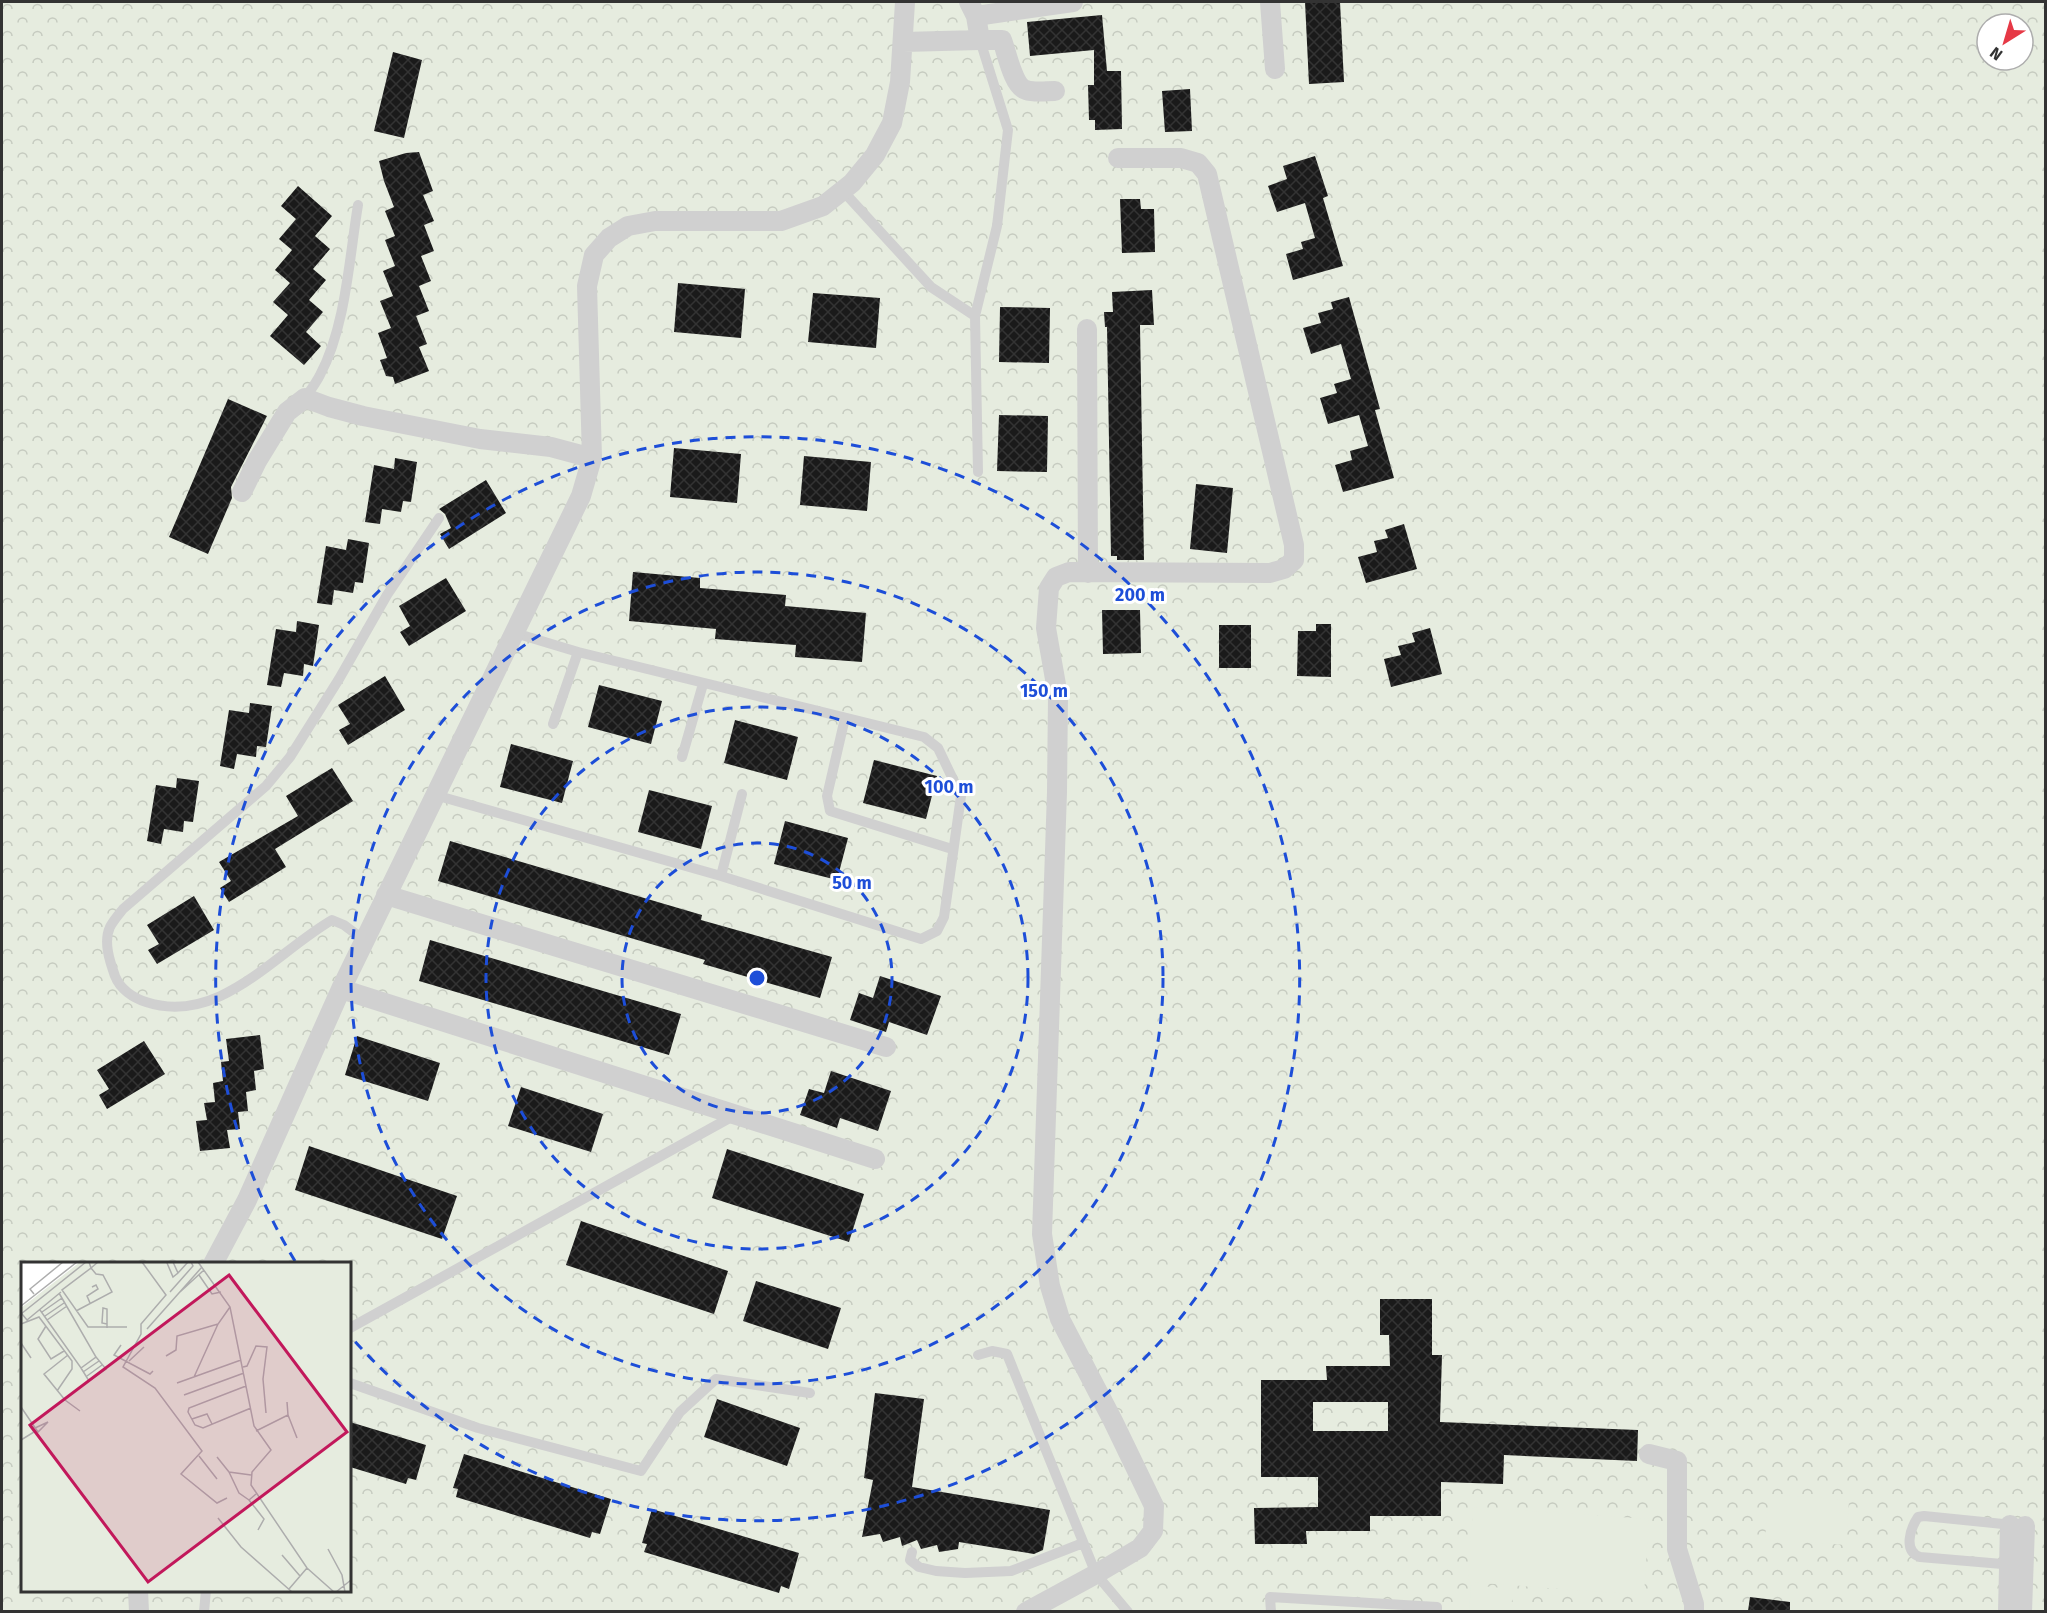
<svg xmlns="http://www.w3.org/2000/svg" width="2047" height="1613" viewBox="0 0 2047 1613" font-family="'Fira Sans',sans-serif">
  <defs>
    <pattern id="forest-crowns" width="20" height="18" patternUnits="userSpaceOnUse" patternTransform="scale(1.5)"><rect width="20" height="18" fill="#e6ecdf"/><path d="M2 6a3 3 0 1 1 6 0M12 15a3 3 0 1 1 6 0" fill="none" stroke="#c6cbc0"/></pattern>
    <pattern id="building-cross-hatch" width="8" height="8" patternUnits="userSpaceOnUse" patternTransform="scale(1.5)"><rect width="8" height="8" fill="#1a1a1a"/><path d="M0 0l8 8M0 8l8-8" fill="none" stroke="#333"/></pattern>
  </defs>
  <rect width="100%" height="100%" fill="#fff"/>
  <path fill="url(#forest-crowns)" fill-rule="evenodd" d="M2,2H2045V1611H2ZM1987,24H2023V60H1987ZM22,1264H350V1590H22Z"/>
  <path fill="#e6ecdf" d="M1769,1494L1849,1500L1846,1545L1765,1539Z
    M1473,1507L1649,1519L1644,1595L1468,1582Z
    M1471,1585L1513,1589L1511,1611H1469Z"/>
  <path fill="url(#building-cross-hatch)" fill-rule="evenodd" d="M1305,2H1340L1344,82L1309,84Z
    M1102,15L1107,71H1121L1122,129L1095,130V120H1089L1088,85H1094V50L1030,56L1027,22Z
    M393,52L422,60L404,138L374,131Z
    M1190,89L1192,131L1165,132L1162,91Z
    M419,152L433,191L423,195L434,221L424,225L434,251L421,256L431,281L419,286L429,311L416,316L427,344L419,347L429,371L395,384L393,377L386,376L380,360L387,358L378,333L391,328L380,301L393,296L383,271L395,266L385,240L395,236L385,211L394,207L384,181L379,161L406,153Z
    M1315,156L1328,196L1323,198L1343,266L1293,280L1286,254L1303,249L1301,242L1315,238L1305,203L1277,212L1268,186L1287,179L1283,166Z
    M298,186L332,216L315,236L330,249L313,269L326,280L309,300L323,312L306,332L321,346L304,365L270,336L288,315L273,302L290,283L275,270L292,250L279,239L296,219L281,206Z
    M1120,199H1140L1141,209H1154L1155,252L1122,253Z
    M678,283L745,289L741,338L674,332Z
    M1152,290L1154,325H1140L1144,560H1117V556H1111L1107,327H1105L1104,312H1113L1112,292Z
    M813,293L880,298L876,348L808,342Z
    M1349,297L1380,409L1375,410L1394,478L1343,492L1335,465L1352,460L1350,451L1368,446L1359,415L1328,424L1320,398L1337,393L1334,384L1351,379L1341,344L1311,354L1303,328L1321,323L1318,313L1333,309L1331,302Z
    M1000,307L1050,308L1049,363L999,362Z
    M228,399L267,416L231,487L232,498L208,554L169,537Z
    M999,415L1048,416L1047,472L997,471Z
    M674,448L741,454L737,503L670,497Z
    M804,456L871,462L867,511L800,505Z
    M395,458L417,462L411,502L403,501L401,512L382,509L380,524L365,522L374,465L394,469Z
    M486,480L506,513L449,549L440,534L451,528L445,514L439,509Z
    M1196,484L1233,488L1227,553L1190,549Z
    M1404,524L1417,569L1366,583L1358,557L1377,552L1374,541L1388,538L1385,530Z
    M348,539L369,543L363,583L355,582L353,593L334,590L332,605L317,603L326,546L346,550Z
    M633,572L700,578V588L786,595L785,606L866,613L862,662L795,657L796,645L715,639L716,629L629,621Z
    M446,578L466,611L409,646L400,632L410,626L399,606Z
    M1102,610H1140L1141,653L1103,654Z
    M297,621L319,625L313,666L304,664L303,676L284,673L281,687L267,685L276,629L296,632Z
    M1316,624H1331V677L1297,676L1298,631H1316Z
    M1219,625H1251V668H1219Z
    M1430,628L1442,674L1391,687L1384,659L1401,655L1398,646L1415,642L1412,633Z
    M385,676L405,710L348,745L339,730L350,724L338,705Z
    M599,685L662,701L651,744L588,727Z
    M250,703L272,706L266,747L257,746L256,757L237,754L234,769L220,766L229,710L249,713Z
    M735,720L798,737L787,780L724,763Z
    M511,744L573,761L562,803L500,787Z
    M874,760L937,776L926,819L863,803Z
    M332,768L353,801L275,849L286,867L229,902L220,888L231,881L219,862L298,816L286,796Z
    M177,778L199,781L193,822L184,821L183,832L164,829L161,844L147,841L156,785L176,788Z
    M649,790L712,806L701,849L638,832Z
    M785,821L848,838L837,880L774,864Z
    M450,841L702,915L701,920L832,957L820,998L703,964L705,960L438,881Z
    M194,896L214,930L157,964L148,950L159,944L147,925Z
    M430,940L681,1014L669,1055L419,981Z
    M880,976L941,996L927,1035L889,1022L886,1032L850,1020L859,993L873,998Z
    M260,1035L264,1069L254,1071L256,1090L246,1092L248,1111L238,1112L240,1129L227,1130L230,1148L200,1151L196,1121L207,1120L204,1103L215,1102L213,1083L223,1081L221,1062L229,1061L226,1039Z
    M357,1036L440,1063L428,1101L345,1075Z
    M144,1041L165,1074L107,1109L99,1095L109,1089L97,1070Z
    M831,1071L891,1091L878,1131L840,1118L837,1128L800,1115L809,1089L824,1093Z
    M521,1087L603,1114L591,1152L508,1126Z
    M309,1146L457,1196L442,1239L295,1190Z
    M727,1149L864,1194L849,1242L712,1198Z
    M581,1221L728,1271L714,1314L566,1265Z
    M756,1281L841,1308L828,1349L743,1321Z
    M1380,1299H1432V1355H1442L1440,1422L1638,1430L1637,1461L1504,1455L1503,1484L1441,1482V1516H1370V1531H1306L1307,1544H1255L1254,1508L1318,1507V1477H1261V1380H1327L1326,1366H1390L1389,1335H1380ZM1313,1402H1388V1431H1313Z
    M875,1393L924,1399L912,1487L1050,1510L1043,1550L1034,1554L959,1542L958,1549L939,1552L937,1545L921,1549L917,1540L902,1546L900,1537L883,1542L880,1534L862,1537L873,1480L864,1478Z
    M717,1399L800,1428L787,1466L704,1437Z
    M350,1422L426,1445L416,1480L408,1478L406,1484L350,1467Z
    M464,1454L611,1499L600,1534L592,1532L590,1538L456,1497L458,1489L453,1488Z
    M652,1509L799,1553L789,1589L781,1586L779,1593L644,1552L647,1544L642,1543Z
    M1750,1597L1790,1602V1611H1748Z"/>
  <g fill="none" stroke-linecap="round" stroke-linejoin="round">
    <path stroke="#d0d0d0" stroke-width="10" d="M843,191L931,287L975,316L978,472
      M975,316L997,226L1008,130L980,40
      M305,398C310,391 316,383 320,375C346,326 349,259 358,205
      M845,718L827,796L830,811L952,849
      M553,724L578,652
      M682,757L703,684
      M435,795L721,876L921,939L937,931L944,917L961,796L938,748L924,737L578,652L515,633
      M721,876L742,794
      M364,940L344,925L332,920C275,953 219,1026 146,1002C133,998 120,989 115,976C110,962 103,942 110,927C113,921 119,914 123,909L266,786L290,757L339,679L387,595L439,518
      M350,1328L735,1115
      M978,1355L992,1351L1007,1354L1096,1574L1128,1612
      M350,1383L478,1428L641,1471L680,1412L716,1379L810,1393
      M2013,1525L1924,1516L1918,1517C1910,1529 1903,1551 1920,1557L2014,1565
      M912,1552L910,1560L919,1567L936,1571L965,1573L1011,1571L1083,1543
      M204,1612L206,1590
      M1271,1612L1270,1597L1437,1607V1612"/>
    <path stroke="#d0d0d0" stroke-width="20" d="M1270,2L1275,69
      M976,16L1073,2
      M980,40H1002C1007,53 1013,86 1026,90C1035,93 1046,91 1055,91
      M903,42L980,40L976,16L969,2
      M1087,329L1088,573
      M242,492L257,461L287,412L305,398L329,407L363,416L480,439L551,447L592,458
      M386,895L886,1047
      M341,989L875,1159
      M213,1264L247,1200L341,989L581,496L592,458L587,286L594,255L609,238L628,226L655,221H781L823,206L852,183L875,155L892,123L900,82L905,2
      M1649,1454L1677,1461V1549L1694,1604V1612
      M138,1590L139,1612
      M1026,1612L1096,1574L1140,1548L1153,1531L1154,1506L1113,1421L1060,1319L1050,1286L1042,1234L1057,792L1058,696L1046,628L1049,588L1056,577L1069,572L1270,573L1284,569L1294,560V545L1207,174L1198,163L1181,158H1118
      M2008,1612L2010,1525
      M2022,1612L2025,1526"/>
  </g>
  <g fill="none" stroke="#1d4ed8" stroke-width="3" stroke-dasharray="10 8">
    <circle cx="757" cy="978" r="135"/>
    <circle cx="757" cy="978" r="271"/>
    <circle cx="757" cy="978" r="406"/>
    <path d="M295 1261A542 542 0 1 1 351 1337"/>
  </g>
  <g transform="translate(21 1262)">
    <rect width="330" height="330" fill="#fff"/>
    <path d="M59,0H330V330H0V46Z" fill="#e6ecdf"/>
    <path d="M64,119L72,131L54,143L49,135L62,126L59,121Z" fill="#e6ecdf"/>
    <path fill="none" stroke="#adadad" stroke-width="1.5" d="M68,0L70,6L41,28L67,65H106M121,0L145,33L120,62V72L102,105L134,126L181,189L160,212L196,241L206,236M152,0L157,11L167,0M177,0L209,45L233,164L250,188L231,210L230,223L286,306L313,330M146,1L152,15L157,11M178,13L191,32L200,30M149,30L172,4L170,0M159,30L183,8M13,32L9,27L42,0M69,41L66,34L77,27L75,23L71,25M0,44L56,0M19,48L60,106L75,95L38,31M55,49L91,30L82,13L75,12L70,6L77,0M21,50L41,36M0,52L65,0M1,52L6,58L40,30M24,54L43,41M26,58L46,44M0,62L18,55L51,99V107L36,129M86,62L81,61L82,46L86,47V66M25,64L17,77L30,97L43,89M126,67L181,5M0,81L10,96M100,83L93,93L129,112L132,109M47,93L23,112L44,138L59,149M145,94L155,88L156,74L197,62M108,99L123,85M222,105L226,104L235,84L246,85L242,117L245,151M60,106L68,119L85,107L75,95M62,110L78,99M66,114L81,103M173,115L197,62L209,45M156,121L220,98M225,124L168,146L167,150L174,163L182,166L230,146M163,133L223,111M0,145L17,170L27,160L14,166M267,153L276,176M171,157L186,152L191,162M235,169L267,153L266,140M0,178L13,170L8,163M178,194L196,217M196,195L208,210L230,213M208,210L218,231L228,238M235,232L228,238L243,257L237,268M197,256L220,285L271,330M307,287L321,313L324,330M261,293L279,314M268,327L286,306M315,330L330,318"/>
    <path fill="#c2185b" fill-opacity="0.15" stroke="#c2185b" stroke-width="3" d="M208,13L326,170L127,320L9,163Z"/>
    <rect width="330" height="330" fill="none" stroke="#333" stroke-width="3"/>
  </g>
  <circle cx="757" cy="978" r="9" fill="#1d4ed8" stroke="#fff" stroke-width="3"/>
  <g font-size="18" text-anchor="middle" font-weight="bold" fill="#1d4ed8" stroke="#fff" stroke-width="6" stroke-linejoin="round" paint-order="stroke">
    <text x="1140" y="601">200 m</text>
    <text x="1044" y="697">150 m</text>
    <text x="949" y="793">100 m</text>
    <text x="852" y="889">50 m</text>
  </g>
  <rect width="2047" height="1613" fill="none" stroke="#333333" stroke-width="6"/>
  <g transform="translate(2005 42) rotate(217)"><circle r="28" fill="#ffffff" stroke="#adadad" stroke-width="1.5"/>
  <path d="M0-4.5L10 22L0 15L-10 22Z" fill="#e63946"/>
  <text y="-9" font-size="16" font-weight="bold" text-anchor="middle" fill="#333333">N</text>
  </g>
</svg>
